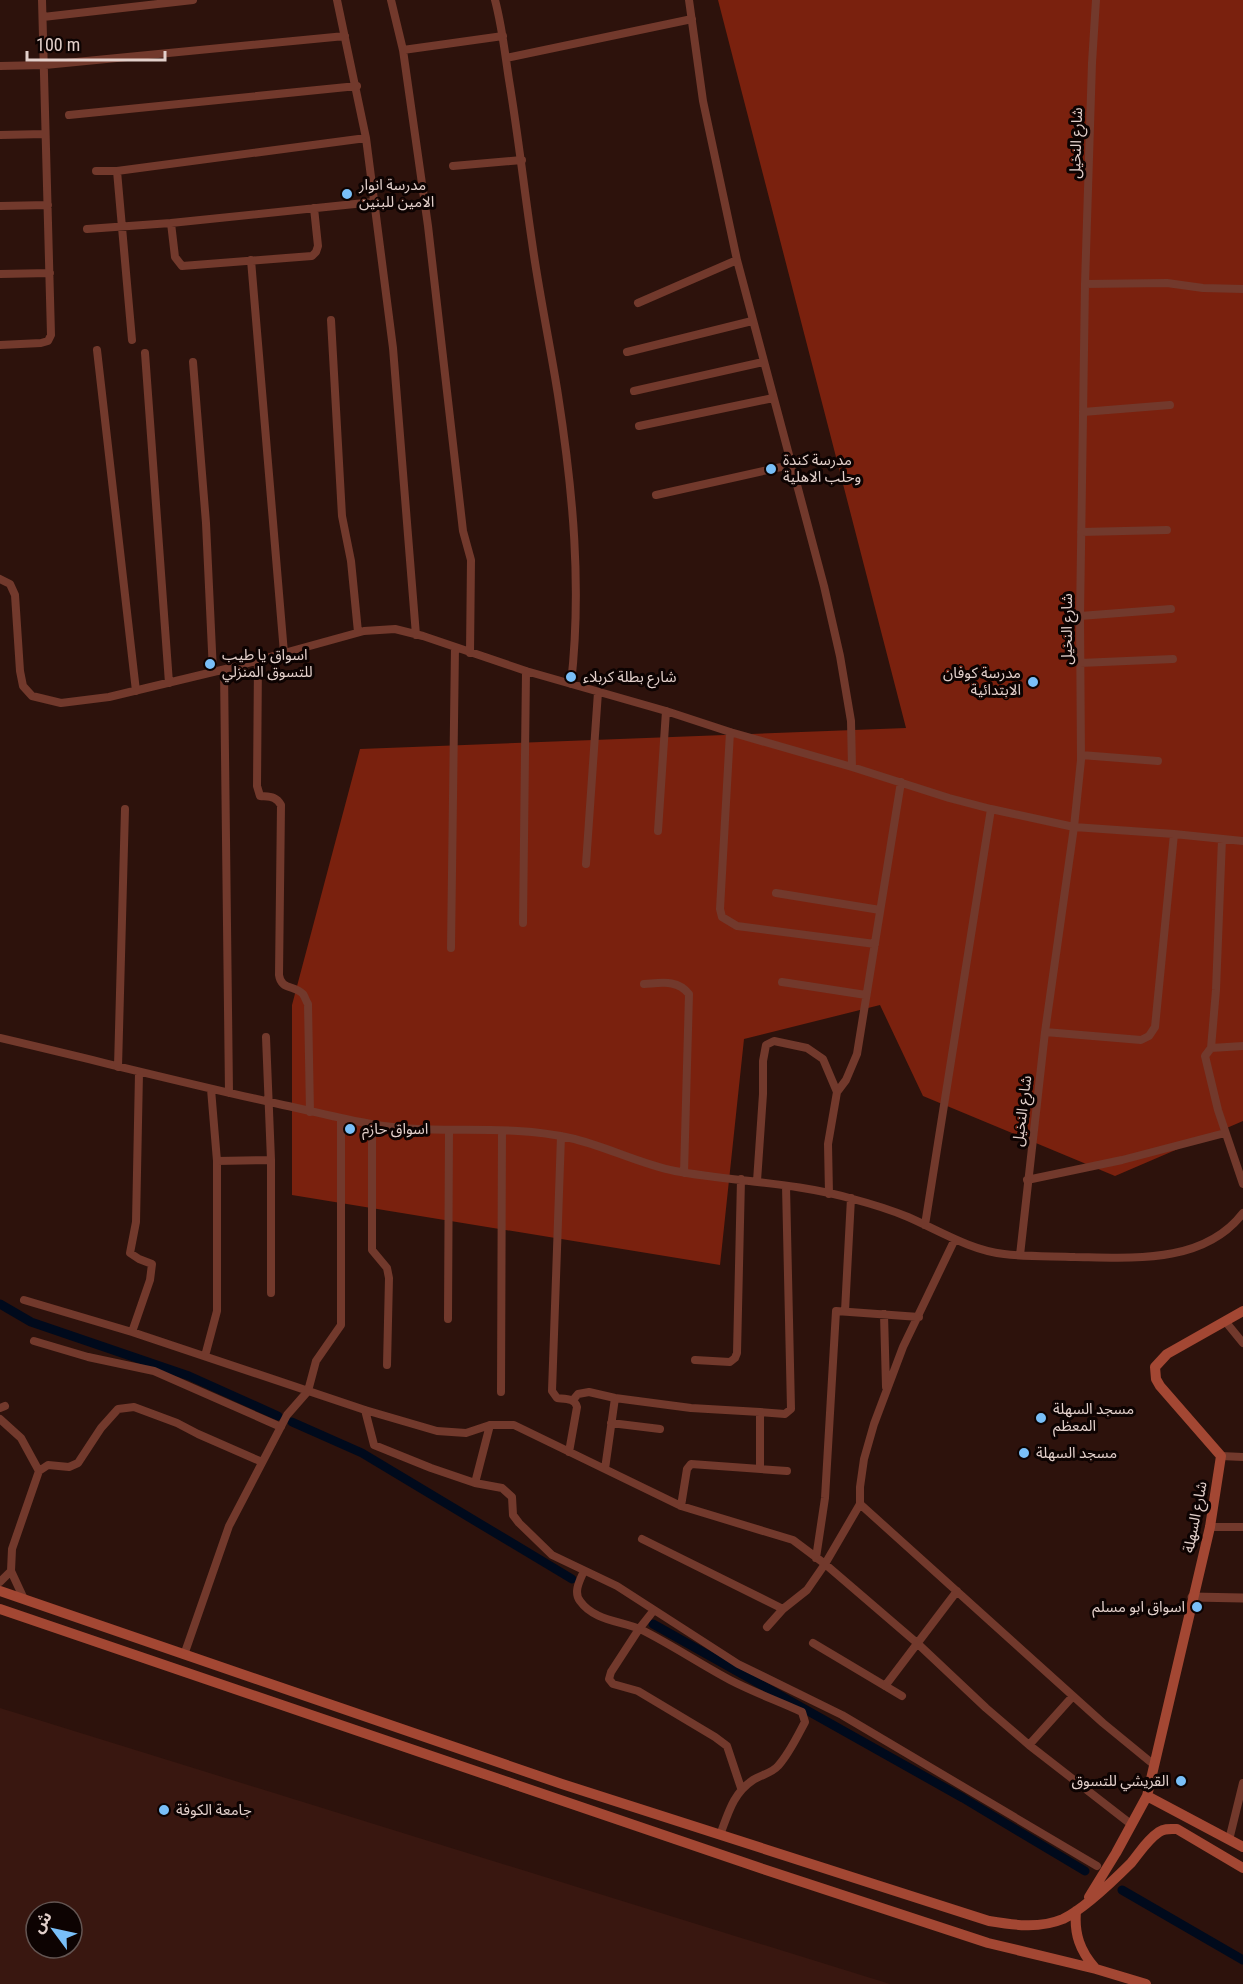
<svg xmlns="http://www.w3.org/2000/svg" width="1243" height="1984" viewBox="0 0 1243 1984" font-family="'Roboto Condensed','Noto Sans Arabic',sans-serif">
  <rect width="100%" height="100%" fill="#2d120c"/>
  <path fill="#391710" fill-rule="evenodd" d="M0,1708L890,1984H0ZM36,1912H72V1948H36Z"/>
  <path fill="#7a210e" d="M718,0H1243V1121L1115,1176L923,1096L880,1005L744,1039L720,1265L292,1195V1005L360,749L906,728Z"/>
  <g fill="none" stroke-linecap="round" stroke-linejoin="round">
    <path stroke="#000a1c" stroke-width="9" d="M0,1304L31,1322L189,1376L278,1416
      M292,1422L362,1453L572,1579
      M653,1624L963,1798L1085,1871
      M1122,1890L1243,1960"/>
    <path stroke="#72392c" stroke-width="8" d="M337,0L366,138L393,348L416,635
      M391,0L403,50L428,226L463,531L471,560L470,653
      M495,0C502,26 505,54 509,80C518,134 524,188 532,242C539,293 550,344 558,395C573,491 582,587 571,684
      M689,0L703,101L737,260L824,586L840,656L851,721L852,767
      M43,17L193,0
      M403,50L503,36
      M506,58L692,19
      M0,66L45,65L345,36
      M69,115L357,86
      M0,135L45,134
      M453,166L522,160
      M96,171H117L366,138
      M117,171L132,340
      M0,206L48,205
      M171,223L175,257L182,266L312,256L316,252L318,246L314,208
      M87,229L171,223L374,202
      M251,260L284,653
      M0,274L50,273
      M1085,284L1167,283L1203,288L1243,289
      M638,303L737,260
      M331,320L342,516L351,561L358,632
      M0,345L41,343L48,341L51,335L42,0
      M97,350L136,691
      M627,352L752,321
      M145,353L169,683
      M193,362L206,523L213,672
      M634,391L763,362
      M1083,412L1170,405
      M639,426L773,398
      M656,495L790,465
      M1081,532L1167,530
      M0,579L10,584L15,595L20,671L23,686L32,696L61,703L109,697L234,667L364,631L395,629L423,636L526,671L666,711L730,732L852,767L949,798L991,809L1074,827L1174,834L1243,841
      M1080,616L1171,609
      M258,660L257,786L260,796C270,797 276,796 281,805L279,975C281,990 294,985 303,994C305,997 306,1001 308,1004L310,1112
      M1080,663L1173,659
      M224,670L229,1093
      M730,732L720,909L722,917L737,926L875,944
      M1081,755L1158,761
      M658,831L666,711
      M1222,839L1216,990L1211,1048L1205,1056L1218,1110L1243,1184
      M586,864L598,692
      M776,893L880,910
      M523,923L526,671
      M451,948L455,647
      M782,982L866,995
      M644,984C661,983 677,979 689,994L684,1173
      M1045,1032L1141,1040L1149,1036L1155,1027L1174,834
      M266,1037L271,1160V1293
      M0,1038C94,1060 188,1084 283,1105C312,1111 341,1119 371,1124C437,1136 505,1123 570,1138C606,1146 639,1164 675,1171C734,1182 795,1182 853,1199C872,1204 891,1210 908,1217C940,1231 970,1250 1004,1254C1028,1257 1052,1256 1075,1257C1133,1258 1204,1264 1243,1213
      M1211,1048L1243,1046
      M118,1067L125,809
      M372,1125V1250L387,1268L389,1278L387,1365
      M561,1136L552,1391L557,1398C565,1399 575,1398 577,1407L569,1452
      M217,1161L271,1160
      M1027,1180L1122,1160L1225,1133
      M757,1181L763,1094V1061L766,1045L774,1041L807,1048L823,1059L837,1092
      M829,1194L828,1144L837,1092L846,1080L857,1054L901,782
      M925,1225L991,809
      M1020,1255L1045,1032L1074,827L1081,760L1080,616L1085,284L1092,63L1096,0
      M24,1300L132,1332L365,1410L437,1431L466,1433L490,1425H514L681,1506L793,1540L825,1564L917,1643L986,1708L1029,1745L1132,1825
      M845,1311L851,1198
      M884,1314L886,1387
      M448,1319L449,1131
      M1225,1321L1243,1343
      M132,1332L150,1280L152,1264L139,1259L130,1253L136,1222L139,1073
      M34,1341L88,1357L154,1371L281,1427
      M205,1356L217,1311V1161L211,1089
      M695,1360L730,1362L735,1358L737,1353L741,1179
      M501,1392L502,1131
      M573,1400L578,1394L589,1392L615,1398L691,1408L760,1412
      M0,1408L5,1406
      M365,1410L374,1445L431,1468L475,1483L502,1488L512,1497L513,1515L519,1523L552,1555L617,1586L738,1664L842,1715L1097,1866
      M0,1419L21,1438L39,1471
      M611,1423L660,1429
      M1221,1456L1243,1457
      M605,1469L615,1398
      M760,1469V1412L785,1414L791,1409L786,1186
      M475,1483L490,1425
      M860,1504L1103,1723L1153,1764
      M681,1506L687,1469L691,1464L787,1471
      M1210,1527H1243
      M642,1539L783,1609
      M816,1558L825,1498L836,1311L919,1317
      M584,1571C580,1580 573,1592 580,1601C594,1621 622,1621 642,1630C672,1645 700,1664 730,1680C753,1692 778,1701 802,1712L805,1722C797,1737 789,1754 778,1766C772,1773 761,1775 753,1780C733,1793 728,1814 720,1835
      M0,1582L11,1571
      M24,1599L11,1571L12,1549L39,1471L48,1465L69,1467L78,1463L101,1428L118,1409L134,1407L177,1423L198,1434L262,1462
      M654,1610L639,1629L611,1672L609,1679L613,1684L638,1691L715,1737L727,1746L741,1788
      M767,1627L783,1609L807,1590L825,1564L860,1504V1487L864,1459L874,1424L903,1347L955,1239
      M813,1643L902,1696
      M184,1655L229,1526L287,1415L308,1391L316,1361L341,1325V1118
      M885,1686L957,1591
      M1029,1745L1073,1696
      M1229,1840L1243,1783"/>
    <path stroke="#72392c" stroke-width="9" d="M1192,1597L1243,1598"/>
    <path stroke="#a34733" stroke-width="10" d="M0,1591L562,1784L989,1921C1013,1925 1039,1929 1063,1919C1084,1909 1114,1880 1131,1863C1140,1852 1147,1840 1159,1832C1165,1828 1170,1829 1177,1829L1243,1868
      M0,1609L763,1869L988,1943L1096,1969L1146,1984
      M1147,1796L1210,1527L1221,1456L1160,1386L1156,1379L1155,1367L1167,1354L1243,1311
      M1089,1897L1116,1853L1147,1796L1243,1847
      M1076,1911C1074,1934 1080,1951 1095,1968"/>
  </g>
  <g fill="#79bff8" stroke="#0d0302" stroke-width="2">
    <circle cx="347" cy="194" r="6"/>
    <circle cx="771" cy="469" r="6"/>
    <circle cx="210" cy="664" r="6"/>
    <circle cx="571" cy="677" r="6"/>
    <circle cx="1033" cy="682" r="6"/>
    <circle cx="350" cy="1129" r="6"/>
    <circle cx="1041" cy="1418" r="6"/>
    <circle cx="1024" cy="1453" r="6"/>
    <circle cx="1197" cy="1607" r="6"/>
    <circle cx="1181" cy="1781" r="6"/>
    <circle cx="164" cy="1810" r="6"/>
  </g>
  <g text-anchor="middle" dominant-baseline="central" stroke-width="6" stroke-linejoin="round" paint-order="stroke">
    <g font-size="15" fill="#e3d0cb" stroke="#0d0302">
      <text transform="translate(1076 143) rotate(-88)">شارع النخيل</text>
      <text transform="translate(1067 629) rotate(-90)">شارع النخيل</text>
      <text transform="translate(1022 1111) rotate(-83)">شارع النخيل</text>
      <text transform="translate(1195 1517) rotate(-79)">شارع السهلة</text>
    </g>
    <g font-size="15" fill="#e3d0cb" stroke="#0d0302" text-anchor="start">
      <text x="359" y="185">مدرسة انوار<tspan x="359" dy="17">الامين للبنين</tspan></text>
      <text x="783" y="460">مدرسة كندة<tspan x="783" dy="17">وحلب الاهلية</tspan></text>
      <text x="222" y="655">اسواق يا طيب<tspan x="222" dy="17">للتسوق المنزلي</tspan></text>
      <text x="1021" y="673" text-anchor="end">مدرسة كوفان<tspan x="1021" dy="17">الابتدائية</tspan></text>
      <text x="583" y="677">شارع بطلة كربلاء</text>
      <text x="362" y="1129">اسواق حازم</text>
      <text x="1053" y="1409">مسجد السهلة<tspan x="1053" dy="17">المعظم</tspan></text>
      <text x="1036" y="1453">مسجد السهلة</text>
      <text x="1185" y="1607" text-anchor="end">اسواق ابو مسلم</text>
      <text x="1169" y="1781" text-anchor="end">القريشي للتسوق</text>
      <text x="176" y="1810">جامعة الكوفة</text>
    </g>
  </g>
  <g transform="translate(54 1930) rotate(303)"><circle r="28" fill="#0d0302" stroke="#635552" stroke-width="1.5"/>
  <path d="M0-4.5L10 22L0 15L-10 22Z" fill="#79bff8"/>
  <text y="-9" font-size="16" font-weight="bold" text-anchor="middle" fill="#e3d0cb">ش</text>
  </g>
  <path d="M27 51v9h138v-9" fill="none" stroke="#e3d0cb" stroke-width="3"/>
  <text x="36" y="51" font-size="18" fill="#e3d0cb" stroke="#0d0302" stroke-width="4.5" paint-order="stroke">100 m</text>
</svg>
